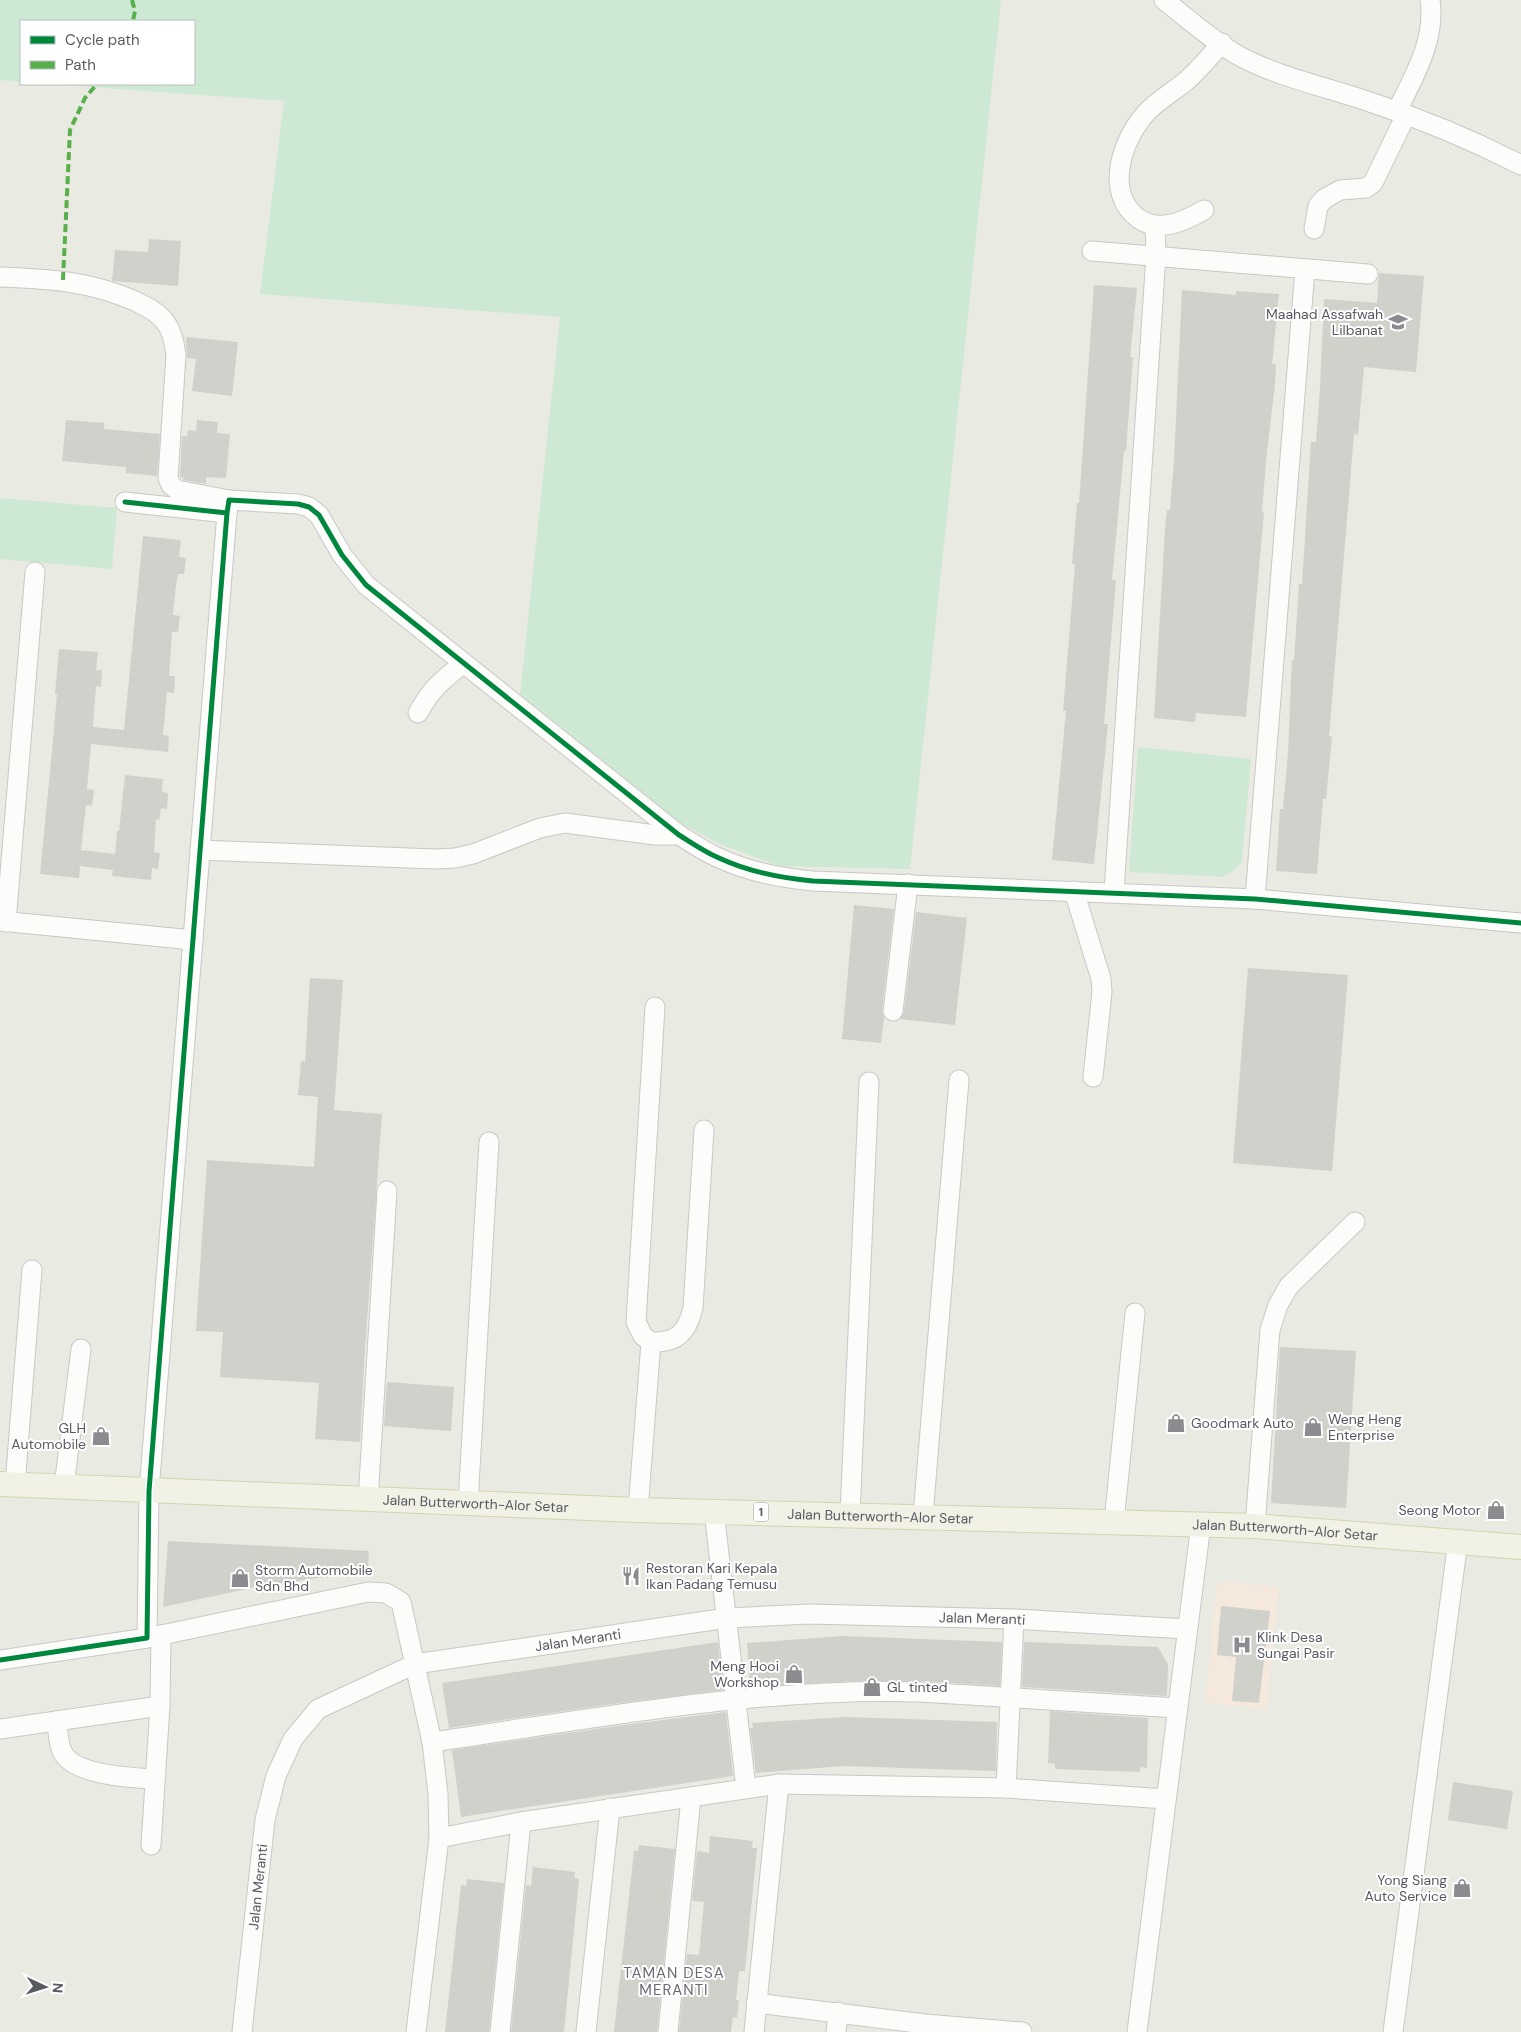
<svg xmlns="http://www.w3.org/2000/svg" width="1521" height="2032" viewBox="0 0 1521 2032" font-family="'DM Sans',sans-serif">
  <rect width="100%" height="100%" fill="#e9eae2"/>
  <path fill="#f5e8dc" d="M1230,1582L1279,1587L1267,1710L1205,1703L1217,1584Z"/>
  <path fill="#cee9d3" d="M0,0H1001L910,869L780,866L722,845L682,824L520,695L560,317L260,294L284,101L50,84H194V21H21V82L0,80Z
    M0,498L117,508L112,569L0,559Z
    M1138,747L1251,759L1242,861L1235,870L1223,877L1129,872Z"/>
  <path fill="#d1d1cc" d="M149,239L181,241L178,286L112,281L115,250L148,252Z
    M1379,273L1424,276L1416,372L1364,367L1358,435L1354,434L1329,736L1332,737L1326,799H1323L1317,874L1276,871L1280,809H1283L1288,753L1291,679L1292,660H1294L1299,584H1302L1311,442H1316L1320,388L1324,299L1377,303Z
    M1094,285L1137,288L1130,357H1133L1126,451H1124L1112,580H1116L1104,724H1108L1094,864L1052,860L1066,711H1063L1075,565L1072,564L1077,503H1079Z
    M1182,290L1236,295V291L1279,294L1272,364H1276L1275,384L1266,461L1262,512H1264L1246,717L1196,713L1195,722L1154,718L1165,529L1167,510H1170L1174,461Z
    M186,337L238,342L232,396L192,391L196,359L187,358Z
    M66,420L104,423V429L160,434L157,476L126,473V467L62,461Z
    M197,420L218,422L217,433L230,434L226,478L206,477V484L183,480L184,478L180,477L182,436H187L188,430L196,431Z
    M143,536L181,540L179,557L186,558L184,574H178L176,585L173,615L180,616L178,632H172L169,676H175L174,693L167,692L163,735L169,736L168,752L91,744L87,789L94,790L92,806L86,805L81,850L115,854L117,831H119L125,775L163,779L162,792L168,793L167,809L161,808L159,820L156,819L154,852L160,853L158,869L152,868L151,880L112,876L113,870L80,866L79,878L40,874L52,751L57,694H55L59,649L98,652L96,670H102L101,687L96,686L93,727L124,730Z
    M854,905L894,909L882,1010L884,1018L881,1043L842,1039Z
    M916,912L967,918L955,1025L900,1019L904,1012Z
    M1248,968L1348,975L1332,1171L1233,1163Z
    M310,978L343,980L334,1110L382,1114L365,1349L360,1442L315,1439L319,1383L220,1377L223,1332L196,1331L207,1160L314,1167L318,1097L298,1095L301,1061L305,1062Z
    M1280,1347L1356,1351L1346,1508L1271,1503Z
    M387,1382L454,1387L451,1431L384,1426Z
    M168,1541L369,1551L368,1571L261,1586L163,1607Z
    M1221,1606L1270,1611L1259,1703L1232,1701L1236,1657L1217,1655Z
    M843,1636L1002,1642L1000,1686L920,1681H858L750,1687L747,1643Z
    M718,1642L723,1690L612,1704L449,1728L442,1683Z
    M1024,1642L1158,1647L1168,1664L1167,1696L1022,1687Z
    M1050,1711L1148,1718L1147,1768L1140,1767V1772L1055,1769V1764L1048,1763Z
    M726,1712L733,1776L461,1817L452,1750L616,1726Z
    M846,1717L997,1722L996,1771L843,1766L756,1773L750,1728H753L752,1723Z
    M1453,1782L1513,1791L1507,1829L1448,1820Z
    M710,1836L753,1841L752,1848H757L745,1971H739L736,2000H739L737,2018L733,2017L731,2032H679L687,1954L699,1955L704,1902L692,1901L697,1851L709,1853Z
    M639,1845L675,1849L657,2032H614L634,1851H638Z
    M533,1867L575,1872L574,1878L579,1879L564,2032H511L526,1885L531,1886Z
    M467,1879L504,1883L489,2032H445L461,1885L466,1886Z"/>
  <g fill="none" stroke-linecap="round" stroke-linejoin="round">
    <g stroke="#c7c8c7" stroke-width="21">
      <g id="minor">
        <path d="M1164,0C1187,18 1215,43 1241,57C1281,78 1327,87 1370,102C1422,119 1472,140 1521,165"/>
        <path d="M1397,111C1414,76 1436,40 1430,0"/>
        <path d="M1204,210C1185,221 1160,233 1139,219C1104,194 1121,141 1146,113C1157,101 1171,93 1185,82C1198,71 1210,56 1222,43"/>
        <path d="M1314,229L1318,206L1324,199L1340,190L1366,188L1373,183L1406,115"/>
        <path d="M1092,251L1368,274"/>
        <path d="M0,277C50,279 89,281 135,301C147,307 158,312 166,323C173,333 174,343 176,355L168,478L171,485L177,490L229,500"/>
        <path d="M125,502L227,513L229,500L298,504L309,507L319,515L342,555L366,585L679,835C692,843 705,852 719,858C749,872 780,878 813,881L1255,899L1521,923"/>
        <path d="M418,713C431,689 442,680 464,663"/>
        <path d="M200,850L435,859L455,858L473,854L540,828L565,823L655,835H679"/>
        <path d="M1074,891L1101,979L1102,992L1093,1077"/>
        <path d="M1114,892L1156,255L1155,225"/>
        <path d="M1255,899L1305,269"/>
        <path d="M0,921L193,940"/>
        <path d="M6,922L35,572"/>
        <path d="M893,1011L908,884"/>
        <path d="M651,1342L643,1336L636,1322L655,1007"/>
        <path d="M15,1485L32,1270"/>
        <path d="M64,1487L81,1349"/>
        <path d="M368,1500L387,1191"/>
        <path d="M468,1503L489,1142"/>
        <path d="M638,1510L651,1342C678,1343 687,1332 693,1308L704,1130"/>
        <path d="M714,1511L746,1788"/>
        <path d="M850,1515L869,1082"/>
        <path d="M923,1516L959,1080"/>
        <path d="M1114,1522L1135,1313"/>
        <path d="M1255,1526L1270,1330L1278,1305L1289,1286L1355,1222"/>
        <path d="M147,1638L149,1491L227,513"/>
        <path d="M0,1660L147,1638L368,1592L386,1593L401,1602L432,1742L438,1794L439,1838L416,2032"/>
        <path d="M57,1721C58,1730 58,1743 62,1751C72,1775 132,1778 155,1779"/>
        <path d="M0,1729L160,1706"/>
        <path d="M432,1742C593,1719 756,1687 920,1692L1177,1708"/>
        <path d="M1006,1788L1014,1619"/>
        <path d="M439,1838L521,1822L779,1784L1006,1788L1166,1799"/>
        <path d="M151,1845L160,1706L161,1635"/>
        <path d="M756,2003L925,2024L1022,2032"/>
        <path id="s1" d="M242,2032L265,1820L276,1776L293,1739L318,1709L415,1664L727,1618L809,1614L1014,1619L1187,1629"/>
        <path d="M500,2032L521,1822"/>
        <path d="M586,2032L610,1808"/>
        <path d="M668,2032L691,1797"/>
        <path d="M754,2032L779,1784"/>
        <path d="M836,2032L838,2012"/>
        <path d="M1137,2032L1201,1524"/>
        <path d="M1393,2032L1458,1541"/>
      </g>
    </g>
    <g stroke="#d4d5ad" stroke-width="26">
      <g id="major">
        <path id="s2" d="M0,1484L638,1510L1255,1526L1521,1547"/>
      </g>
    </g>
    <use href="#minor" stroke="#fcfcfb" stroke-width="19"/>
    <use href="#major" stroke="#f1f2e5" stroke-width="24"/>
    <path stroke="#58b04a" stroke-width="4" stroke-dasharray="8 4" stroke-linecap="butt" d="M132,0L135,11L133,21
      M63,280L70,130L85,98L97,84"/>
    <g stroke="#fff" stroke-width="8">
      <path id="cycleway" d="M125,502L227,513L229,500L298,504L309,507L319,515L342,555L366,585L679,835C692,843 705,852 719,858C749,872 780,878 813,881L1255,899L1521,923
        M0,1660L147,1638L149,1491L227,513"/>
    </g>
    <use href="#cycleway" stroke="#00873e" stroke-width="5"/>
  </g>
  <defs>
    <g id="school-bare" transform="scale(1.5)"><path d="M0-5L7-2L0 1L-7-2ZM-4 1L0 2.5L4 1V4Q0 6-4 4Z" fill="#8b8c8f" stroke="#fff" stroke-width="2.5" paint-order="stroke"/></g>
    <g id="shop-bare" transform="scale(1.5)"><path d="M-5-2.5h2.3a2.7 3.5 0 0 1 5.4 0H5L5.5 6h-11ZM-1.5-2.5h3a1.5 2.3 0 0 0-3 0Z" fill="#8b8c8f" stroke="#fff" stroke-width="2.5" paint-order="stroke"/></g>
    <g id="restaurant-bare" transform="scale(1.5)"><path d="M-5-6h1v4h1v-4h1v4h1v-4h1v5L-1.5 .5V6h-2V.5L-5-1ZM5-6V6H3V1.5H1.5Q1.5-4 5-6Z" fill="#8b8c8f" stroke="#fff" stroke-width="2.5" paint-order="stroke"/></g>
    <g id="hospital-bare" transform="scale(1.5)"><path d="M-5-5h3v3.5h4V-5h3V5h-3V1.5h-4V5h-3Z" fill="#8b8c8f" stroke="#fff" stroke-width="2.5" paint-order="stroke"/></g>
  </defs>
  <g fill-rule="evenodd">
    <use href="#school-bare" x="1398" y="322"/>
    <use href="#shop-bare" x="1176" y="1423"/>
    <use href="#shop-bare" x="1313" y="1427"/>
    <use href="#shop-bare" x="101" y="1436"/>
    <use href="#shop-bare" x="1496" y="1510"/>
    <use href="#restaurant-bare" x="631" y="1576"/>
    <use href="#shop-bare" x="240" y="1578"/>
    <use href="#hospital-bare" x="1242" y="1645"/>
    <use href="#shop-bare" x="794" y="1674"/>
    <use href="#shop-bare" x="872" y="1687"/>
    <use href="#shop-bare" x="1462" y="1888"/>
  </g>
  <g text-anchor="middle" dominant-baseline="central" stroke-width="4" stroke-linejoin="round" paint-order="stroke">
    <rect fill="#fff" stroke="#8a8c91" stroke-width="1" x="753.5" y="1502.5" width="15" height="19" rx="4"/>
    <g font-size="12" font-weight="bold" fill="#585a62">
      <text x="761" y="1512">1</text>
    </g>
    <g font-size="14" fill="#585a62" stroke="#fff" text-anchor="start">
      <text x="1383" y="314" text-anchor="end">Maahad Assafwah<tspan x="1383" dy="16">Lilbanat</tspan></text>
      <text x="1328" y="1419">Weng Heng<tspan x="1328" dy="16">Enterprise</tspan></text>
      <text x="1191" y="1423">Goodmark Auto</text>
      <text x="86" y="1428" text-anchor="end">GLH<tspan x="86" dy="16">Automobile</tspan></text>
      <text x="1481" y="1510" text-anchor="end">Seong Motor</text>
      <text x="646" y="1568">Restoran Kari Kepala<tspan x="646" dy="16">Ikan Padang Temusu</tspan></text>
      <text x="255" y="1570">Storm Automobile<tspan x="255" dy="16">Sdn Bhd</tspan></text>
      <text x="1257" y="1637">Klink Desa<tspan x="1257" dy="16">Sungai Pasir</tspan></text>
      <text x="779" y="1666" text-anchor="end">Meng Hooi<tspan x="779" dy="16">Workshop</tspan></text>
      <text x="887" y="1687">GL tinted</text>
      <text x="1447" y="1880" text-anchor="end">Yong Siang<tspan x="1447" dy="16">Auto Service</tspan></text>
    </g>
    <g font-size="14" fill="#585a62" stroke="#fff">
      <text stroke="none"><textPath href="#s2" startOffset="476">Jalan Butterworth-Alor Setar</textPath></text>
      <text stroke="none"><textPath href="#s2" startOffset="881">Jalan Butterworth-Alor Setar</textPath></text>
      <text stroke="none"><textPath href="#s2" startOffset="1286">Jalan Butterworth-Alor Setar</textPath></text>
      <text stroke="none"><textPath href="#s1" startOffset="1016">Jalan Meranti</textPath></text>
      <text stroke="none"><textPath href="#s1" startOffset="610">Jalan Meranti</textPath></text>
      <text stroke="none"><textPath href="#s1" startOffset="146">Jalan Meranti</textPath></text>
    </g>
    <g font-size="15" letter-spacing="1" fill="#696b74" stroke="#fff">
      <text x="674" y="1973">TAMAN DESA<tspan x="674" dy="17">MERANTI</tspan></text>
    </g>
  </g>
  <rect x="20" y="20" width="175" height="65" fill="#ffffff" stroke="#bcbdc0"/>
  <rect x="30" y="36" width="25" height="8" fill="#00873e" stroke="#bcbdc0"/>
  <text x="65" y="45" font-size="15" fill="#585a62">Cycle path</text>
  <rect x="30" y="61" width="25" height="8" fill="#58b04a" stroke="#bcbdc0"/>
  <text x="65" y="70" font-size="15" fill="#585a62">Path</text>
  <g transform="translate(45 1987) rotate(94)" stroke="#ffffff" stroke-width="4" paint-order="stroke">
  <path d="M0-4L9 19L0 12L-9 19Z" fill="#585a62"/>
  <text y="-8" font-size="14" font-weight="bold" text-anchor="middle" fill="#585a62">N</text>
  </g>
</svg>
